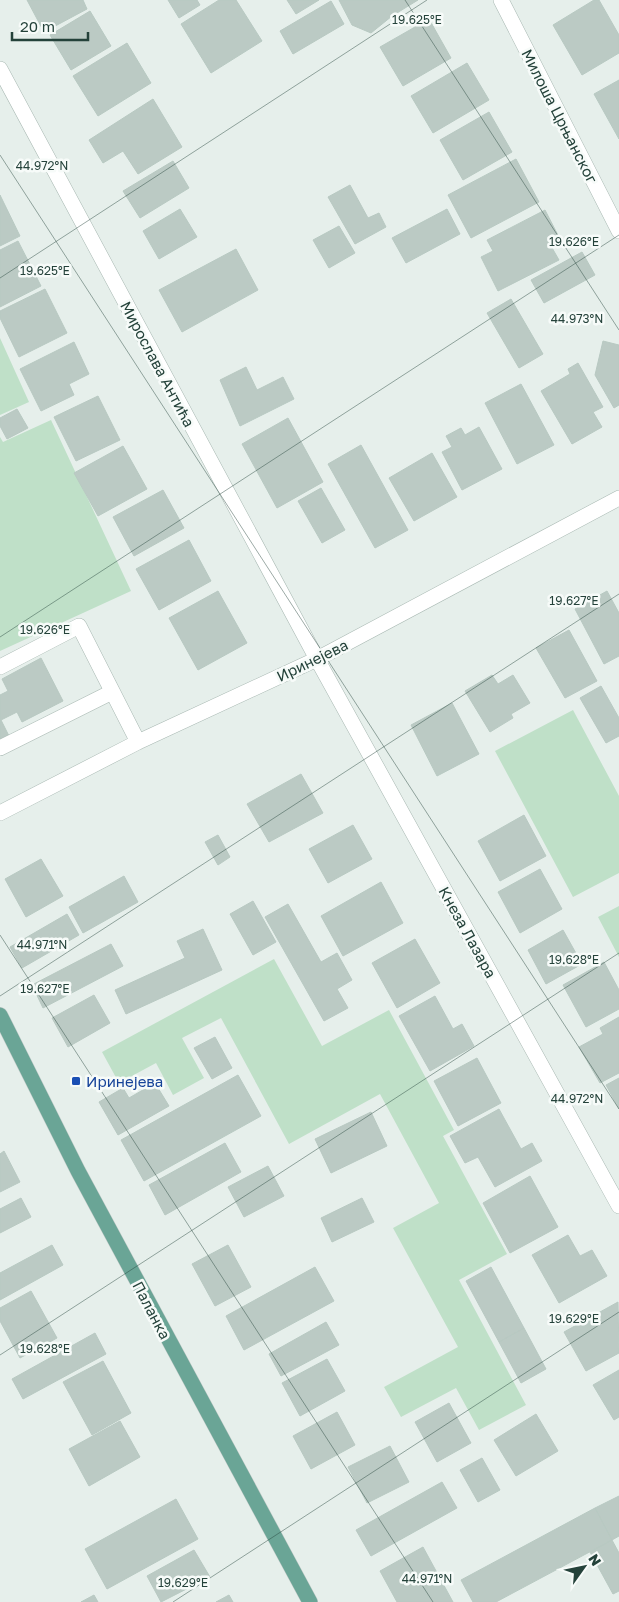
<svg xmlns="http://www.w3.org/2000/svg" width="619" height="1602" viewBox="0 0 619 1602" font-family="'Golos Text',sans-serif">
  <rect width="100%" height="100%" fill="#e6efeb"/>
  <path fill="#bfe0c8" d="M0,338L29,402L0,415Z
    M51,420L131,591L0,651V437L3,442Z
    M573,710L619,796V873L573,897L495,751Z
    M619,906V957L598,917Z
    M274,959L322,1046L389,1010L454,1130L443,1136L507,1254L459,1280L526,1405L479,1430L456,1388L401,1417L384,1387L458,1347L393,1228L439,1203L380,1094L289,1144L221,1018L182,1038L204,1078L173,1095L156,1063L119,1083L102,1052Z"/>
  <path fill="#bbcac4" stroke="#b8c9c2" d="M27,0H83L87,9L44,32Z
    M168,0H197L200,5L179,18Z
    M219,0H236L262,41L211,73L181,24Z
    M287,0H319L296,14Z
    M339,0H418L392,16L371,33L352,25Z
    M594,0H599L619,35V53L582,75L553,25Z
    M331,1L344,24L293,54L280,31Z
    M90,11L111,46L71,70L50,35Z
    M429,19L451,58L403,86L380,47Z
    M127,43L151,83L98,116L73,76Z
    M467,63L489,100L433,133L411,96Z
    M619,80V139L594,94Z
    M153,99L182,147L138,174L123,151L103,163L89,140Z
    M489,112L512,152L463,180L440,140Z
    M516,159L539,202L471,238L448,195Z
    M173,161L189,188L140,218L123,191Z
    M350,185L368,218L379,213L386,227L355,244L328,197Z
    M0,195L20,236L0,246Z
    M180,209L197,237L159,259L143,231Z
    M447,209L460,234L406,263L392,238Z
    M545,210L561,241L551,246L559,260L498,291L481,257L493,251L487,240Z
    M339,226L355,253L329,268L313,240Z
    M18,241L41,286L0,307V250Z
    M236,249L258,290L182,332L159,290Z
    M582,252L595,275L544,303L531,280Z
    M45,289L67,333L19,357L0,318V311Z
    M511,299L543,354L519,368L487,313Z
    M603,341L619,345V405L614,408L595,375Z
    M74,342L89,374L69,384L74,395L41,411L20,369Z
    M578,363L603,407L593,412L602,427L572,444L541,391L570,374L568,369Z
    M246,367L257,390L283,377L294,399L240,426L220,380Z
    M521,384L554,445L517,464L485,403Z
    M98,396L120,440L76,461L54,417Z
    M17,409L28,428L7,439L0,426V418Z
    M288,418L323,482L277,508L242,444Z
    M479,427L502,469L462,490L442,452L452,447L446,436L461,428L465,435Z
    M361,445L408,530L375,548L328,464Z
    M123,446L147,489L98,516L74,473Z
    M432,453L457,497L414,521L389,478Z
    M321,488L345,530L322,543L298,501Z
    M163,490L184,528L134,556L113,517Z
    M189,540L211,581L159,610L136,569Z
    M218,591L247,643L198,670L169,618Z
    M607,591L619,613V656L604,664L575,609Z
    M569,630L597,681L565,698L536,648Z
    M41,658L63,701L22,722L17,712L1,720L9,736L0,741V695L8,691L2,679Z
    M492,675L498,684L513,675L530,703L511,714L513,718L490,732L465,691Z
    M601,686L619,718V736L606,743L580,698Z
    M452,703L479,754L437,776L411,725Z
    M301,774L323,813L269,842L247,804Z
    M524,815L546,856L500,881L478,841Z
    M353,825L372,859L328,883L309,849Z
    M218,835L230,857L218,865L205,842Z
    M41,859L63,896L26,917L5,879Z
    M540,869L562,909L520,933L498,892Z
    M124,876L138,902L83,933L69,907Z
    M381,882L403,923L343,956L321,916Z
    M253,901L276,942L253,955L230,914Z
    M288,904L321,962L337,953L352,980L337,989L348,1008L324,1021L265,917Z
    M67,914L79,935L22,968L10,947Z
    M203,929L222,970L126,1014L115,990L185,958L177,941Z
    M563,930L582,964L546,984L528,950Z
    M415,939L440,983L397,1008L372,963Z
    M111,944L123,966L43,1008L32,985Z
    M604,962L619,990V1009L586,1027L563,985Z
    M94,995L110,1023L68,1047L52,1018Z
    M435,996L453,1029L462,1024L474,1046L430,1071L399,1016Z
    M619,1017V1073L600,1083L579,1047L603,1034L600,1028Z
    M215,1037L232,1068L212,1079L194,1048Z
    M477,1058L501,1103L458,1126L434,1081Z
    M238,1075L261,1116L144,1181L121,1140Z
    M619,1078V1109L606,1085Z
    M155,1083L169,1106L118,1135L99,1102L123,1088L129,1098Z
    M499,1109L521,1149L532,1143L542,1161L495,1187L478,1157L465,1163L450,1136Z
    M371,1112L387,1146L331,1173L315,1139Z
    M225,1143L241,1172L165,1215L149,1185Z
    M4,1151L20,1182L0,1192V1154Z
    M268,1166L284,1196L244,1217L228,1187Z
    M530,1176L558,1227L510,1253L483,1203Z
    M21,1198L31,1217L0,1233V1209Z
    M362,1198L374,1222L332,1242L321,1218Z
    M568,1235L580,1256L592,1250L607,1276L559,1303L532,1255Z
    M52,1245L63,1265L0,1300V1273Z
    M228,1245L251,1287L215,1306L192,1264Z
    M315,1267L334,1301L244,1350L226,1316Z
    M491,1267L524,1328L499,1342L466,1281Z
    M31,1291L57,1338L20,1358L0,1321V1308Z
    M618,1302L619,1353L586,1371L564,1332Z
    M326,1322L339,1345L281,1376L269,1354Z
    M524,1328L546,1369L521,1383L499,1342Z
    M95,1333L106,1354L23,1399L12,1379Z
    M327,1359L345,1391L300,1416L282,1383Z
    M103,1361L131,1413L92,1435L63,1382Z
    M619,1370V1417L614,1420L593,1385Z
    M449,1403L471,1443L437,1462L415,1422Z
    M337,1412L355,1445L311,1469L293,1436Z
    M536,1414L558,1451L516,1476L494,1440Z
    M120,1421L140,1457L89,1486L69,1449Z
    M390,1446L409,1482L367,1503L348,1467Z
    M482,1458L500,1490L478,1502L460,1470Z
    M442,1482L457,1508L371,1556L356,1530Z
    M619,1496V1536L612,1540L595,1508Z
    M176,1499L198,1539L107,1589L85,1549Z
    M595,1508L612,1540L496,1602H473L461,1580Z
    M612,1540L619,1553V1591L613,1594L590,1552Z
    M423,1547L453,1602H397L380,1571Z
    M194,1550L210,1577L161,1602L147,1576Z
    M94,1595L98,1602H81Z
    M229,1595L233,1602H216Z"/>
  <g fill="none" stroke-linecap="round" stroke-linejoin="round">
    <g stroke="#a8b8b2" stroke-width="16">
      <path id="minor" d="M501,0L619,231
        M0,69L317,659L619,1206
        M0,667L79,626L138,742
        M0,748L112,692
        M0,813L138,742L317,659L619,498"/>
    </g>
    <g stroke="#c2cac8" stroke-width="16">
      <path id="major" d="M0,1015L78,1171L310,1602"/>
    </g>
    <use href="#minor" stroke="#fff" stroke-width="15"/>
    <use href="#major" stroke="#6aa596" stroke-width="15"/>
  </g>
  <path fill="none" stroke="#24423a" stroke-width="1" stroke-opacity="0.45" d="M405,0L619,330M0,155L619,1109M0,278L427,0M0,637L619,235M0,935L433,1602M0,996L619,594M0,1355L619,953M173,1602L619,1312"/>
  <rect fill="#1a4fb4" stroke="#f7fbf9" stroke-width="2" x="71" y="1076" width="10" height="10" rx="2.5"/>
  <g text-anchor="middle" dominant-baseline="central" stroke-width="5" stroke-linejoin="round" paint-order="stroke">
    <g font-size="15" fill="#24423a" stroke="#f7fbf9">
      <text transform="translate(560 116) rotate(63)">Милоша Црњанског</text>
      <text transform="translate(158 364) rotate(62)">Мирослава Антића</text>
      <text transform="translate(312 660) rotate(-26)">Иринејева</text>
      <text transform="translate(468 932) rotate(61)">Кнеза Лазара</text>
      <text transform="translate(152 1310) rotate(62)">Паланка</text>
    </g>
    <g font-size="15" fill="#164399" stroke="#f7fbf9" text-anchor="start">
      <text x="86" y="1081">Иринејева</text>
    </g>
  </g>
  <g font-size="12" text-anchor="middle" fill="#24423a" stroke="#f7fbf9" stroke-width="5" stroke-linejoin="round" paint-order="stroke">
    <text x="417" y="24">19.625°E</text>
    <text x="42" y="170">44.972°N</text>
    <text x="574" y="246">19.626°E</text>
    <text x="45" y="275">19.625°E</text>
    <text x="577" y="323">44.973°N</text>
    <text x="574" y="605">19.627°E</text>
    <text x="45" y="634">19.626°E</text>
    <text x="42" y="949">44.971°N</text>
    <text x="574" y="964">19.628°E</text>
    <text x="45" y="993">19.627°E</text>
    <text x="577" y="1103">44.972°N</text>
    <text x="574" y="1323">19.629°E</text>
    <text x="45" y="1353">19.628°E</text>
    <text x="427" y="1583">44.971°N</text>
    <text x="183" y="1587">19.629°E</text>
  </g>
  <g transform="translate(584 1567) rotate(57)" stroke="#f7fbf9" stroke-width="4" paint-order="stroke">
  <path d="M0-4L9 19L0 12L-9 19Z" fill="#24423a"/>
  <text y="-8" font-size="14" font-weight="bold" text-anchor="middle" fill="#24423a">N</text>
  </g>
  <path d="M12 32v8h76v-8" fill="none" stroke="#24423a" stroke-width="2.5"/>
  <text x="20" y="32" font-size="15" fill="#24423a" stroke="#f7fbf9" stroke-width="4" paint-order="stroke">20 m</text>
</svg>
